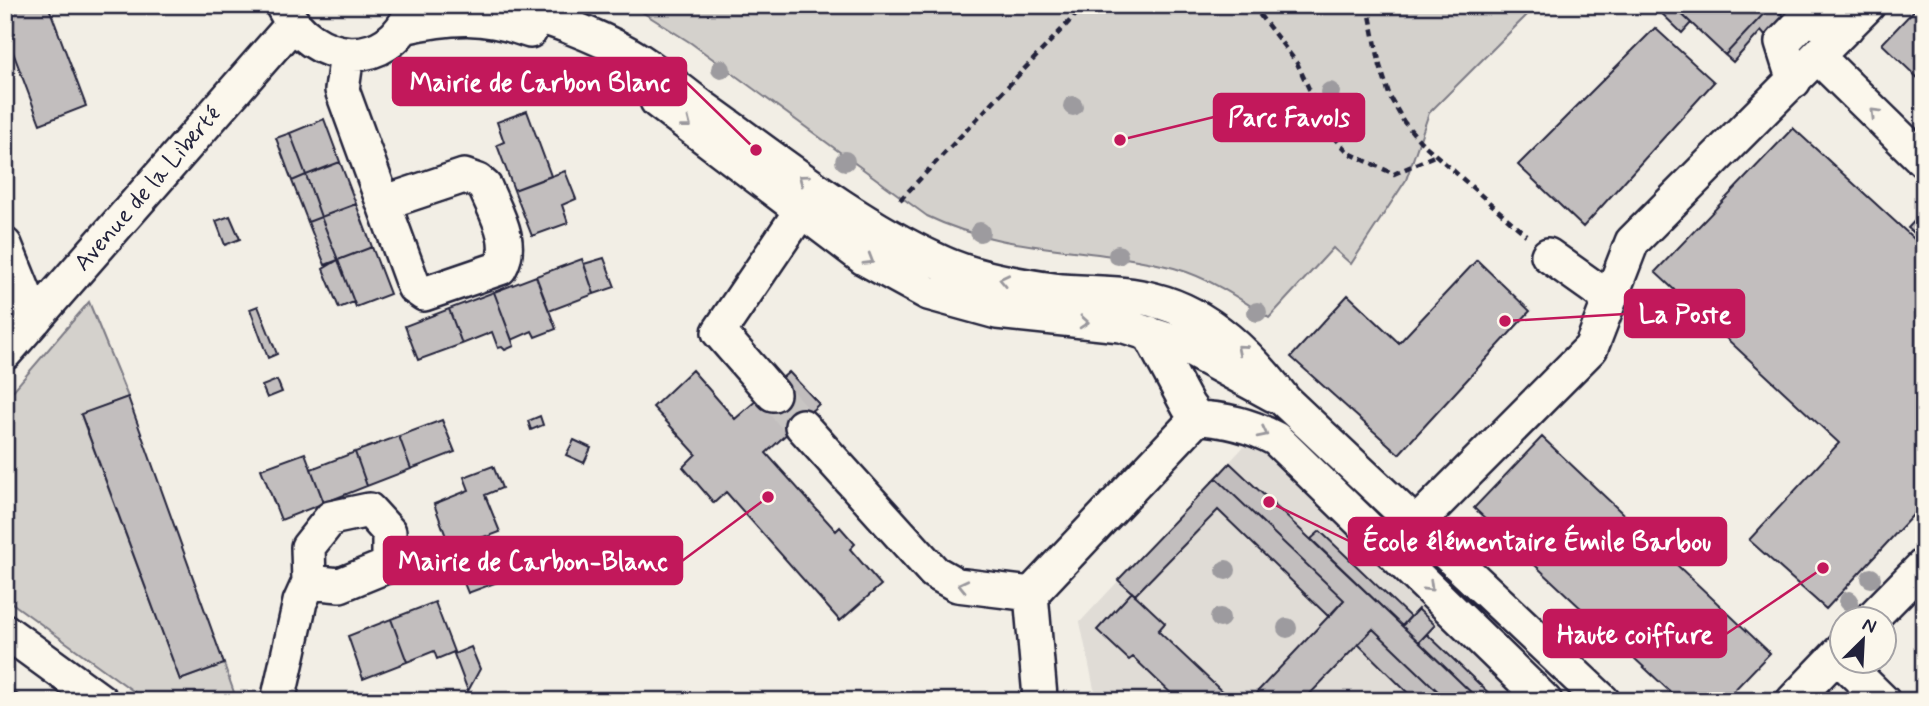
<svg xmlns="http://www.w3.org/2000/svg" width="1929" height="706" viewBox="0 0 1929 706" font-family="Mynerve,sans-serif">
  <rect width="100%" height="100%" fill="#f2eee5"/>
  <filter id="ink" filterUnits="userSpaceOnUse"><feTurbulence type="fractalNoise" baseFrequency=".0143" numOctaves="2"/><feDisplacementMap in="SourceGraphic" scale="14" xChannelSelector="R" yChannelSelector="G"/><feConvolveMatrix kernelMatrix="1 2 1 2 8 2 1 2 1" color-interpolation-filters="sRGB"/></filter>
  <g filter="url(#ink)">
    <path fill="#e0dcd6" d="M1265,424L1551,701H1106L1094,689L1080,622Z"/>
    <path fill="#d4d1cc" stroke="#7b7a84" stroke-width="2" d="M631,5H1537L1429,113L1406,180L1351,264L1333,248L1269,318C1239,298 1210,278 1174,268C1092,246 1005,254 927,216L691,43Z
      M89,302L128,397L81,415L180,680L224,664L237,701H147L5,598V400Z"/>
    <path fill="#c2bebe" stroke="#22223b" stroke-width="2" d="M5,5H48L86,106L40,124L5,31Z
      M1653,5H1672L1691,23L1682,33Z
      M1672,5H1788L1780,13L1772,5L1725,55Z
      M1772,5L1785,17L1766,37L1761,31L1733,62L1725,55Z
      M1919,5H1924V84L1882,44Z
      M1655,28L1714,82L1583,227L1518,165Z
      M527,111L551,176L514,190L497,145L504,142L497,122Z
      M324,119L340,162L306,175L290,133Z
      M1793,128L1924,248V503L1826,609L1749,540L1839,443L1655,272Z
      M290,133L306,175L292,181L276,138Z
      M340,162L356,204L321,217L306,175Z
      M565,171L576,199L562,205L568,223L532,236L514,190Z
      M306,175L321,217L308,222L292,181Z
      M356,204L372,247L338,260L321,217Z
      M1921,214L1924,235L1920,238L1908,228Z
      M230,216L240,239L225,245L216,221Z
      M321,217L338,260L325,265L308,222Z
      M372,247L390,294L356,307L338,260Z
      M604,258L615,287L594,294L584,264Z
      M582,259L594,294L549,311L536,276Z
      M338,260L354,302L339,308L323,269Z
      M1477,260L1530,311L1399,454L1291,357L1348,295L1399,343Z
      M536,276L556,329L535,337L532,331L512,340L494,292Z
      M494,292L514,346L505,350L502,347L498,348L492,332L462,344L449,309Z
      M258,306L277,354L268,358L250,309Z
      M449,309L462,344L418,360L405,326Z
      M692,370L735,419L789,372L819,404L766,453L836,531L840,527L855,544L850,549L881,585L840,621L726,492L714,503L683,467L696,454L653,407Z
      M277,380L282,392L267,398L262,386Z
      M128,397L224,664L180,680L81,414Z
      M540,416L543,425L531,430L528,421Z
      M442,420L455,452L411,469L399,436Z
      M399,436L411,469L367,486L355,452Z
      M1542,437L1770,653L1724,701H1680L1474,508Z
      M574,440L591,448L584,463L566,455Z
      M355,452L367,486L324,503L311,469Z
      M305,453L324,503L281,520L261,469Z
      M1230,463L1402,626L1480,701H1448L1373,629L1303,701H1266L1257,692L1344,600L1216,478Z
      M493,466L502,488L485,495L500,532L451,550L434,504L469,490L464,477Z
      M1216,478L1344,600L1329,617L1218,510L1135,595L1118,580Z
      M1320,531L1410,617L1402,626L1311,539Z
      M486,536L503,580L468,593L451,550Z
      M1132,592L1165,623L1158,631L1232,701H1179L1133,657L1129,660L1097,630Z
      M435,602L454,652L437,659L434,651L407,662L391,619Z
      M1418,609L1435,625L1419,642L1402,626Z
      M391,619L407,662L363,679L348,636Z
      M1373,629L1448,701H1416L1358,644Z
      M1427,634L1497,701H1480L1419,642Z
      M471,647L480,669L468,691L454,654Z
      M5,686L27,701H5Z"/>
    <g fill="none" stroke-linecap="round" stroke-linejoin="round">
      <path stroke="#c8c5c3" stroke-width="33" stroke-dasharray="33 17" stroke-linecap="butt" d="M773,394L802,426"/>
      <g stroke="#22223b" stroke-width="38">
        <path id="minor" d="M507,5C549,19 590,32 629,54C655,69 678,89 702,107C778,161 852,221 936,260C970,277 1016,285 1054,290C1087,294 1121,291 1154,300C1210,314 1251,357 1285,401L1603,701
          M283,7C311,64 389,74 413,8
          M403,27C451,16 484,14 530,31
          M347,54L342,90L414,287L424,294L500,268C515,242 495,212 485,187L478,181L464,176L383,203
          M1818,57L1924,161
          M1794,81L1782,43L1804,20L1847,27
          M657,101L864,258L928,293L997,312L1121,325L1178,343L1274,395
          M5,245L35,319
          M1548,255L1610,299
          M1149,333L1188,406L1197,418
          M5,353L292,25
          M773,394L719,332L801,211
          M1197,418C1226,419 1250,425 1276,439L1545,701
          M802,426L934,572L957,585L1031,594
          M1416,524L1591,348L1632,242L1868,5
          M1031,594L1197,418
          M1031,594L1040,697
          M1872,618L1924,565
          M5,631L101,701
          M1837,656L1883,701
          M278,701L300,602L309,582L308,547L331,518L369,510L389,532V565L340,585L309,582
          M1793,701L1842,650"/>
      </g>
      <path stroke="#22223b" stroke-width="4.5" stroke-dasharray="7 5" stroke-linecap="butt" d="M1252,5L1297,63L1329,132L1349,153L1394,174L1436,155
        M1368,5L1380,66L1390,97L1404,122L1420,141L1526,235
        M900,200L1085,5"/>
      <use href="#minor" stroke="#fbf7ec" stroke-width="33"/>
    </g>
    <g fill="#9d9b9f">
      <circle cx="721" cy="69" r="10"/>
      <circle cx="1330" cy="92" r="10"/>
      <circle cx="1073" cy="106" r="10"/>
      <circle cx="845" cy="161" r="10"/>
      <circle cx="980" cy="232" r="10"/>
      <circle cx="1118" cy="255" r="10"/>
      <circle cx="1257" cy="312" r="10"/>
      <circle cx="1226" cy="570" r="10"/>
      <circle cx="1871" cy="578" r="10"/>
      <circle cx="1849" cy="601" r="10"/>
      <circle cx="1220" cy="618" r="10"/>
      <circle cx="1287" cy="628" r="10"/>
    </g>
    <defs><path id="oneway-chevron" d="M-2-3.5L2.5 0L-2 3.5" fill="none" stroke-width="1.6" stroke-linecap="round" stroke-linejoin="round" transform="scale(1.75)"/></defs>
    <g stroke="#99979c">
      <use href="#oneway-chevron" transform="translate(1875 113) rotate(-135)"/>
      <use href="#oneway-chevron" transform="translate(687 124) rotate(38)"/>
      <use href="#oneway-chevron" transform="translate(803 179) rotate(-144)"/>
      <use href="#oneway-chevron" transform="translate(869 260) rotate(31)"/>
      <use href="#oneway-chevron" transform="translate(1004 280) rotate(-168)"/>
      <use href="#oneway-chevron" transform="translate(1084 322) rotate(4)"/>
      <use href="#oneway-chevron" transform="translate(1241 349) rotate(-140)"/>
      <use href="#oneway-chevron" transform="translate(1263 433) rotate(27)"/>
      <use href="#oneway-chevron" transform="translate(963 585) rotate(-167)"/>
      <use href="#oneway-chevron" transform="translate(1429 587) rotate(44)"/>
    </g>
  </g>
  <g text-anchor="middle" dominant-baseline="central" stroke-width="6" stroke-linejoin="round" paint-order="stroke">
    <g font-size="24" fill="#22223b" stroke="#fbf7ec">
      <text transform="translate(148 189) rotate(-49)">Avenue de la Liberté</text>
    </g>
  </g>
  <path fill="none" stroke="#c2185b" stroke-width="2.5" d="M756 150L686 82M1120 140L1214 117M1505 321L1625 314M1269 502L1349 541M768 497L682 561M1823 568L1726 634"/>
  <g fill="#c2185b" stroke="#fbf7ec" stroke-width="2.5">
    <circle cx="756" cy="150" r="7"/>
    <circle cx="1120" cy="140" r="7"/>
    <circle cx="1505" cy="321" r="7"/>
    <circle cx="1269" cy="502" r="7"/>
    <circle cx="768" cy="497" r="7"/>
    <circle cx="1823" cy="568" r="7"/>
  </g>
  <g fill="#c2185b" stroke="#c2185b" stroke-width="2.5">
    <rect x="393" y="58" width="293" height="47" rx="7"/>
    <rect x="1214" y="94" width="150" height="47" rx="7"/>
    <rect x="1625" y="290" width="119" height="47" rx="7"/>
    <rect x="1349" y="518" width="377" height="47" rx="7"/>
    <rect x="384" y="537" width="298" height="47" rx="7"/>
    <rect x="1544" y="610" width="182" height="47" rx="7"/>
  </g>
  <g font-size="26" text-anchor="middle" font-weight="bold" fill="#fff">
    <text x="540" y="91">Mairie de Carbon Blanc</text>
    <text x="1289" y="126">Parc Favols</text>
    <text x="1685" y="323">La Poste</text>
    <text x="1537" y="550">École élémentaire Émile Barbou</text>
    <text x="533" y="570">Mairie de Carbon-Blanc</text>
    <text x="1635" y="643">Haute coiffure</text>
  </g>
  <rect width="1929" height="706" fill="none" stroke="#fbf7ec" stroke-width="28"/>
  <rect x="14" y="14" width="1901" height="678" fill="none" stroke="#22223b" stroke-width="2.5" filter="url(#ink)"/>
  <g transform="translate(1863 640) rotate(24)"><circle r="33" fill="#fbf7ec" stroke="#a4a2a5" stroke-width="2"/>
  <path d="M0-5L12 26L0 18L-12 26Z" fill="#22223b"/>
  <text y="-10" font-size="19" font-weight="bold" text-anchor="middle" fill="#22223b">N</text>
  </g>
</svg>
